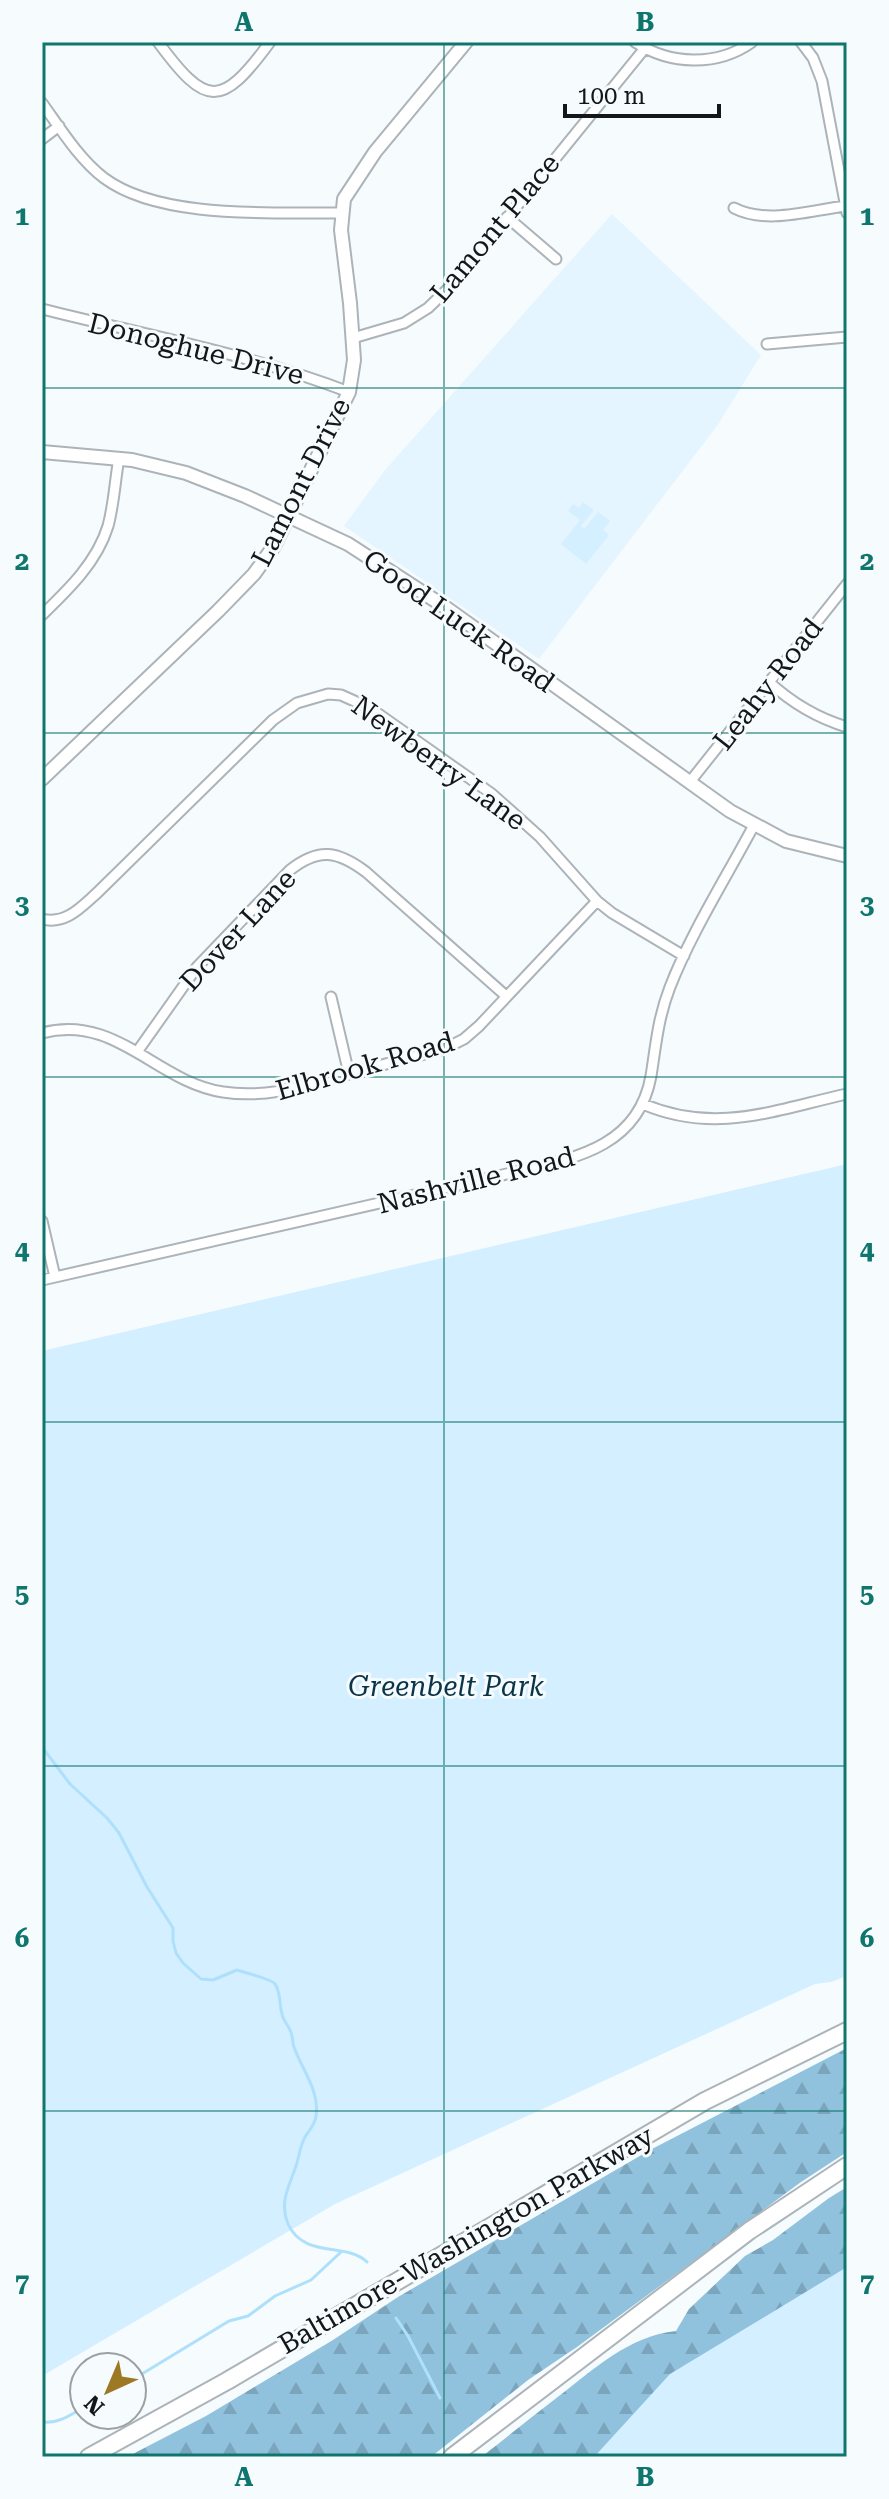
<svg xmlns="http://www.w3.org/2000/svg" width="889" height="2499" viewBox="0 0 889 2499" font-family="'Roboto Serif',serif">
  <defs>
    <pattern id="forest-firs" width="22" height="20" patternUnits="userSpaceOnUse" patternTransform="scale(2)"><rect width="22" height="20" fill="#90c1dd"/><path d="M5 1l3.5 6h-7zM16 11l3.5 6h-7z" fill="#7ba5bd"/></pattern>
  </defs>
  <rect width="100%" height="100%" fill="#f6fbfe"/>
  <path fill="#e4f5ff" d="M612,214L761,355L717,426L539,659L344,526L385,470Z"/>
  <path fill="url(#forest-firs)" d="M847,2048V2152L801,2182L577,2347L528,2380L431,2457H127L206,2416L333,2340L398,2297L650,2150Z
    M847,2187V2457H481C507,2437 533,2416 559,2396C594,2369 629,2336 676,2331L689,2309L745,2256L773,2240L829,2198Z"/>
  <path fill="#d4efff" d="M583,502L594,510L581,526L584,529L598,512L610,521L603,530L609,535L586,564L561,544L580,520L568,511L573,504L579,508Z
    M847,1164V1976L831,1982L815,1984L335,2204L42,2376V1351Z
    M847,2267V2457H594L670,2374Z"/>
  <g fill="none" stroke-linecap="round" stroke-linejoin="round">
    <path stroke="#aee0fc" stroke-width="3" d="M42,1747L70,1784L107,1818L119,1833L147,1887L173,1928V1941L176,1953L183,1963L201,1979L213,1980L237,1970C244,1972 273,1980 275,1984C281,1992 279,2004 282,2014C283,2020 287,2024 290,2030C293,2035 292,2042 294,2047C302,2070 320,2091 316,2116C315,2125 309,2130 305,2137C300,2146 299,2157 296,2166C289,2187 279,2202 288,2224C304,2259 347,2242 367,2262
      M396,2318L408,2336L440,2398
      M132,2380L229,2321L248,2316L275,2296L311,2280L341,2252
      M42,2422C58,2424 71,2415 84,2407"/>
    <g stroke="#acb4b9" stroke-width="13">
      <path id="street" d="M158,42C206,107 221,109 270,42
        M635,42C670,65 717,67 752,42
        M801,42L813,58L822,81L847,213
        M42,103C60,128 79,159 104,178C160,220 275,212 342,213
        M42,139L59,126
        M734,208C767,225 811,210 846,206
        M507,217L556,259
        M42,309C145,335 250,354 349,392
        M353,338L404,323L428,308L456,281L645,48
        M767,344L847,337
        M42,615C69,589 97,562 108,526C114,504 115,480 119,458
        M769,682C792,703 817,718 847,727
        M689,783L847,584
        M42,919C66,925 81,907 97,893L273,720L297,703L328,694L341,695L370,708L492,794L540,837L597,901L612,913L684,956
        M331,997L349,1074
        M42,1033C116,1013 156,1082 223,1092C268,1099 307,1085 349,1074C381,1065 413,1057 444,1049L464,1039L479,1026L597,901
        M137,1052L197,967L290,870C319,847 338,851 366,872L506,996
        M643,1104C716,1135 774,1110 847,1094
        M42,1221L55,1277
        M42,1280L511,1173C571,1159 638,1149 651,1076C656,1044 658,1018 670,987C692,931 726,878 754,825"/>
    </g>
    <g stroke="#acb4b9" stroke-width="16">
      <path id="secondary" d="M42,452L132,460L186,473L245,496L348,544L442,605L730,811L786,841L847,856
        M42,779L218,611L254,574L274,546L349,392L354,360L350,303L341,230L344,199L375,152L466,42"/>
    </g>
    <g stroke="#acb4b9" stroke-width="20">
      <path id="highway" d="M89,2457L227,2381L705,2101L847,2031
        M452,2457L749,2231L847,2166"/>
    </g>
    <use href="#street" stroke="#fff" stroke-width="9"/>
    <use href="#secondary" stroke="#fff" stroke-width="12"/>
    <use href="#highway" stroke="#fff" stroke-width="16"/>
  </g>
  <path fill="none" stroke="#0f766e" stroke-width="2" stroke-opacity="0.55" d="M444,42V2457M42,388H847M42,733H847M42,1077H847M42,1422H847M42,1766H847M42,2111H847"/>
  <g text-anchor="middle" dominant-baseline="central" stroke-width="6" stroke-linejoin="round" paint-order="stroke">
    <g font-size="28" fill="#141719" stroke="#f6fbfe">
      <text transform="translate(495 228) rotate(-50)">Lamont Place</text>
      <text transform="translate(196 349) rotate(14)">Donoghue Drive</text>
      <text transform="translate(301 482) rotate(-63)">Lamont Drive</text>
      <text transform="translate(459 621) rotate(35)">Good Luck Road</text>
      <text transform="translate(768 684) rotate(-52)">Leahy Road</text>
      <text transform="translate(439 763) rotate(36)">Newberry Lane</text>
      <text transform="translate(238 930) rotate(-47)">Dover Lane</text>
      <text transform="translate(365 1066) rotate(-16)">Elbrook Road</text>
      <text transform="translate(476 1180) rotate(-14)">Nashville Road</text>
      <text transform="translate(466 2240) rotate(-30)">Baltimore-Washington Parkway</text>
    </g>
    <g font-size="28" font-style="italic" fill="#0a3448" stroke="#f6fbfe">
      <text x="446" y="1686">Greenbelt Park</text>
    </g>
  </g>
  <rect width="889" height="2499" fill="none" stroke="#f6fbfe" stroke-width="88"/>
  <g transform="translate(108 2391) rotate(224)"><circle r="38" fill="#f6fbfe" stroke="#9ca0a2" stroke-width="2"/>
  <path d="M0-6L14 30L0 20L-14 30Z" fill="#9d7825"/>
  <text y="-12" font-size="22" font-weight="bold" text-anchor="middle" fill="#141719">N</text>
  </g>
  <path d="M565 104v12h154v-12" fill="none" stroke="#141719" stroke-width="4"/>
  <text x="577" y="104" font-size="24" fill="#141719" stroke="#f6fbfe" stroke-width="6" paint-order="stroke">100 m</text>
  <rect x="44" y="44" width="801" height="2411" fill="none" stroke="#0f766e" stroke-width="3"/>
  <g font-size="26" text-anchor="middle" font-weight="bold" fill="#0f766e">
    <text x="244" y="31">A</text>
    <text x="645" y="31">B</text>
    <text x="22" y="225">1</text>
    <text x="867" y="225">1</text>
    <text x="22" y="570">2</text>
    <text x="867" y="570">2</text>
    <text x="22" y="914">3</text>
    <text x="867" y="914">3</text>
    <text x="22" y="1259">4</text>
    <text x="867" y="1259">4</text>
    <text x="22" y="1603">5</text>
    <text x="867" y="1603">5</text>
    <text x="22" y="1947">6</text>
    <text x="867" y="1947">6</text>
    <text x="22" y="2292">7</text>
    <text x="867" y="2292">7</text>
    <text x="244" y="2486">A</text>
    <text x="645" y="2486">B</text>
  </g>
</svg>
